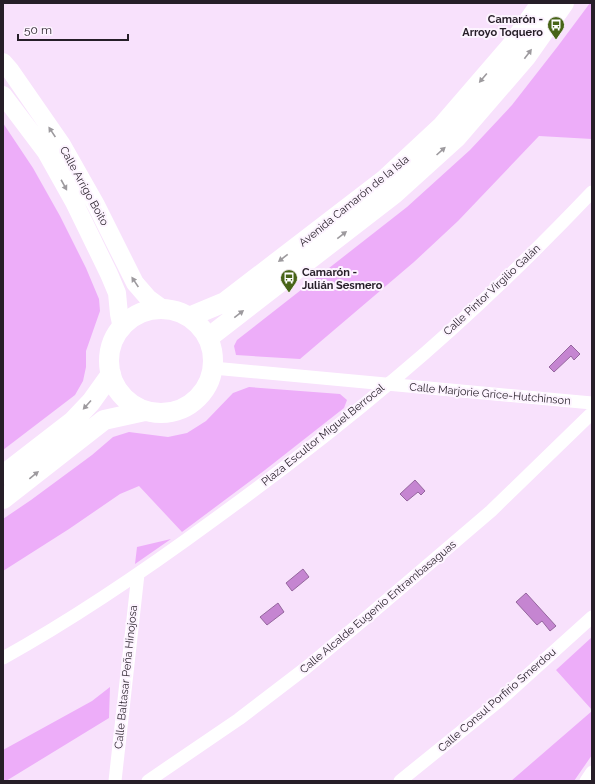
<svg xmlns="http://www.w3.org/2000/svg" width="595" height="784" viewBox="0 0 595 784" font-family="Raleway,sans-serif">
  <rect width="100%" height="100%" fill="#f8e1fc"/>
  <path fill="#edadf9" d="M590,3H592V139L539,136L458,221L414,262L300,359L236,355L234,346L237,340L407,207L470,150L512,105L558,46Z
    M3,123L33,168L60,216L86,268L99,299L100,311L86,351V367L83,381L75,395L3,450Z
    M249,387L340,394L347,400L344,408L265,470L182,532L139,486L120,494L69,529L3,571V519L31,500L92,455L113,437L129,432L168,437L187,433L206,421L233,393Z
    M171,539L135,564L137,547Z
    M592,637V710L556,670Z
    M110,687L109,718L6,781H3V750L92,701Z
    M592,711V755L574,781H511Z"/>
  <path fill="#c585d1" stroke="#95669e" d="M571,345L580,354L574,360L571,356L554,372L549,367Z
    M415,480L425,491L421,495L418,492L407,501L400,494Z
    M303,569L309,577L292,591L286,583Z
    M526,593L556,626L550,631L542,621L537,625L516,602Z
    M278,603L284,612L267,625L260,617Z"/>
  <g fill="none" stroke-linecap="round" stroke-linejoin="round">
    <path stroke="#fff" stroke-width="13" d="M213,368L592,403
      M3,658C77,617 147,569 215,519C277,474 338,427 397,377C465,320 530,257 592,192
      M115,781L138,574
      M148,781L239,719L307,667L367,617L491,511L592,413
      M400,781L499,701L592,617
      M586,781L592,772"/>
    <path stroke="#fff" stroke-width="18" d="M3,62L10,70L62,145L96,205L135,283L148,298L163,309
      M3,95L46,152L74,202L109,274L117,293L119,314L122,328"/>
    <path stroke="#fff" stroke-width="20" d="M109 361a52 52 0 1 1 104 0a52 52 0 1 1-104 0Z
      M189,317L225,302L384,180L442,126L511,46L541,3
      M208,338L394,194L457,137L526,57L564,3
      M3,475L73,421L91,402L111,374
      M3,499L104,420L145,411"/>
  </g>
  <defs><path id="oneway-solid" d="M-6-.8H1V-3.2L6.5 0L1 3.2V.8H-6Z"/></defs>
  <g fill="#9d9a9e">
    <use href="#oneway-solid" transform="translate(528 54) rotate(-53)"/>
    <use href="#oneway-solid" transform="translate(483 78) rotate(130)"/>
    <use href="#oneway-solid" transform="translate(52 132) rotate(-124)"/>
    <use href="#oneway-solid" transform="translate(441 151) rotate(-42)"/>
    <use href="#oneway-solid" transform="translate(64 185) rotate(61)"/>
    <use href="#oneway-solid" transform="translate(342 235) rotate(-38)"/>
    <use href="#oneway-solid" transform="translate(283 258) rotate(142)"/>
    <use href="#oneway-solid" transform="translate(135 282) rotate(-124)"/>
    <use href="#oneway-solid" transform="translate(239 314) rotate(-38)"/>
    <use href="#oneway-solid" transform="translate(87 405) rotate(132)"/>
    <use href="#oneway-solid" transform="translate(34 475) rotate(-39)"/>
  </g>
  <defs>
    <g id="bus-pin" transform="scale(0.9)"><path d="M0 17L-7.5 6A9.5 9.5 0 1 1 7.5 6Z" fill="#476417" stroke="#fdf4ff"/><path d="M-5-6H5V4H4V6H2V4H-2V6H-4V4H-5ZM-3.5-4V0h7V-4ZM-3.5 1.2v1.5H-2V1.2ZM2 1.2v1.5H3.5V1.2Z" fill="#fff"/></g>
  </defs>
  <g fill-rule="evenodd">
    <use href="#bus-pin" x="556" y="25"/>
    <use href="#bus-pin" x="289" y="278"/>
  </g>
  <g text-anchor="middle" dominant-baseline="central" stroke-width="4" stroke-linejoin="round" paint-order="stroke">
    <g font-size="11" font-weight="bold" fill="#261e28" stroke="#fdf4ff" text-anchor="end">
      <text x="543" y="19">Camarón -<tspan x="543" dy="13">Arroyo Toquero</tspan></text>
      <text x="302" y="272" text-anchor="start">Camarón -<tspan x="302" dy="13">Julián Sesmero</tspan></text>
    </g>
    <g font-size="11" fill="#261e28" stroke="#fdf4ff">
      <text transform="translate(84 186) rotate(61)">Calle Arrigo Boito</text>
      <text transform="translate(354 201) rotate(-39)">Avenida Camarón de la Isla</text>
      <text transform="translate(492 290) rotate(-43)">Calle Pintor Virgilio Galán</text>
      <text transform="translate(490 394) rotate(5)">Calle Marjorie Grice-Hutchinson</text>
      <text transform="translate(323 435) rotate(-39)">Plaza Escultor Miguel Berrocal</text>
      <text transform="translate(378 607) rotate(-40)">Calle Alcalde Eugenio Entrambasaguas</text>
      <text transform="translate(126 677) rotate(-84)">Calle Baltasar Peña Hinojosa</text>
      <text transform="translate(497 700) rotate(-41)">Calle Consul Porfirio Smerdou</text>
    </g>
  </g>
  <rect width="595" height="784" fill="none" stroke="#261e28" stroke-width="8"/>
  <path d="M18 34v6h110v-6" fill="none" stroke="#261e28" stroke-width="2"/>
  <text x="24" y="34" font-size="12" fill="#261e28" stroke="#fdf4ff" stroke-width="3" paint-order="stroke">50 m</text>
</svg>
